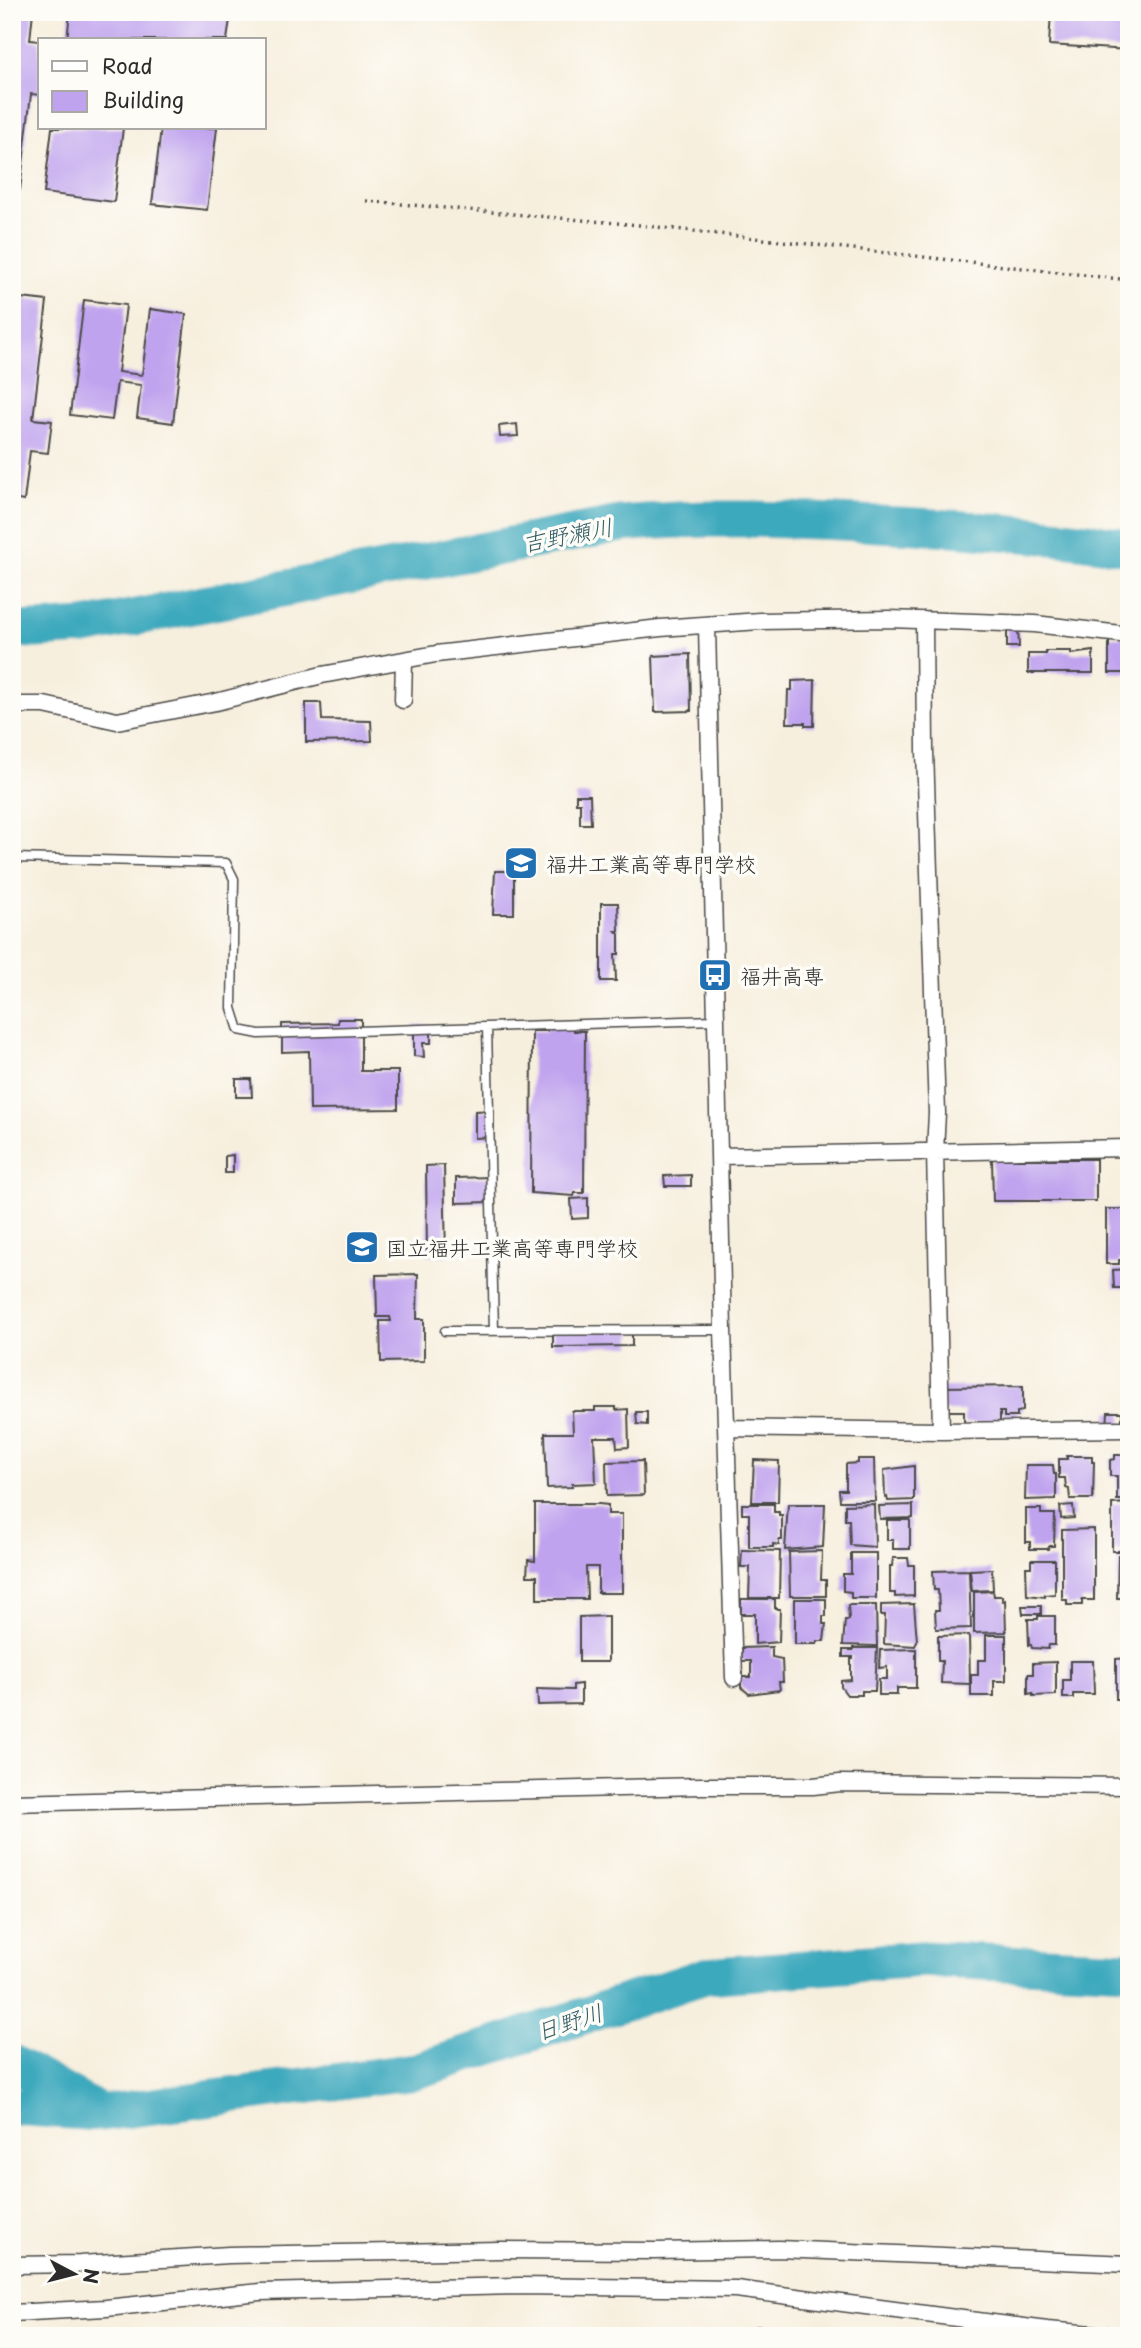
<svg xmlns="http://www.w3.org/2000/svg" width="1141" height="2348" viewBox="0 0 1141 2348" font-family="'Playpen Sans','Klee One',sans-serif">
  <rect width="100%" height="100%" fill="#fdfcf7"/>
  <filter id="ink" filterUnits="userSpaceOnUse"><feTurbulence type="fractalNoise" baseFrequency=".0143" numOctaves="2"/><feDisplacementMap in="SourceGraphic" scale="14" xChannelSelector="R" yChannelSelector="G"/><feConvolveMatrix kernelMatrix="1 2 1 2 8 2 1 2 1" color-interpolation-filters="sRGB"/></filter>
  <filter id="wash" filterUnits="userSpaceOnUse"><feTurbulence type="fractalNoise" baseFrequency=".00686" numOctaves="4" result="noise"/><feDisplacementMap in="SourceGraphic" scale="28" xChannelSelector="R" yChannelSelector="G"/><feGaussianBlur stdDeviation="1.57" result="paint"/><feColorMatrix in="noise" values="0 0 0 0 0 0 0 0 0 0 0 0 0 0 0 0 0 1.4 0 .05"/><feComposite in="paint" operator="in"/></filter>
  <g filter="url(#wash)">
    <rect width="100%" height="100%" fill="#f7efde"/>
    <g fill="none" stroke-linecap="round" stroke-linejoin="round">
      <path stroke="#3da9bd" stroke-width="37" d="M12,629L36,630L84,627L620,524C702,516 777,519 859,523C949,527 1039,533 1129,547
        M12,2063L94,2109
        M12,2107L101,2113L416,2071L705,1976L920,1959L1129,1969"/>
    </g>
    <g id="blocks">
      <path fill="#c0a3ee" d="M12,12H33L30,40L40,41V95L31,94L20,190L12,189Z
        M70,12H231L227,40H67Z
        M1051,12H1129V50L1049,45Z
        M52,128H123L114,202L44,193Z
        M161,128H217L207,210L152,204Z
        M12,297L47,301L33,419L52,421L48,453L30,451L24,501L12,499Z
        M84,300L126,305L118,372L142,375L150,309L186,314L173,423L137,418L141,385L117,382L112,420L70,415Z
        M517,424L518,436L500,437L499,426Z
        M1007,626H1018L1019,647H1007Z
        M1109,637H1129V673H1109Z
        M1046,651H1071V654L1093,651V673H1028V654H1046Z
        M690,654L691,711L655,712L653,656Z
        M815,680L814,726H805V723H787L788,690H792V681Z
        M306,703H321L322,720L371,721L372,741L306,742Z
        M576,795H590L591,824H580V803H576Z
        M495,871H514V914H493Z
        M601,903H618L619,931H616L619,934V954H615L616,981H601Z
        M338,1019H361V1071H398V1109L310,1110L309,1051L282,1052V1024L338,1023Z
        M414,1025H431V1043H423L424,1057L414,1056Z
        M547,1026H574V1031H585L584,1193H575L574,1196L531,1193L532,1031H547Z
        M236,1079H251L252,1097H236Z
        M494,1110V1137L475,1138V1111Z
        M233,1155V1173H225V1156Z
        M992,1159H1096V1201H993Z
        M444,1165L446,1256H427L426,1166Z
        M691,1175V1186H665L664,1176Z
        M491,1177V1202L456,1203V1178Z
        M588,1198V1218L572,1219L571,1199Z
        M1106,1209H1129V1260H1119V1264H1106Z
        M1129,1269V1288H1114L1113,1270Z
        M418,1274L417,1319H424V1361L381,1362L380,1321H391L390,1317H377L376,1275Z
        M632,1327V1346L553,1347V1328Z
        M1023,1386V1411L1017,1412V1417H1004V1412H1000V1423H964V1411H942V1387Z
        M595,1407H616V1410L628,1409L629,1447L617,1448L616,1437H594L596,1483L572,1484V1487L547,1488L545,1433H573L572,1411H595Z
        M636,1412H647V1425L637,1424Z
        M1108,1412H1122V1429L1107,1428Z
        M1115,1455H1129V1500H1117V1476H1110V1460L1115,1459Z
        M1067,1456H1092V1462H1094L1093,1499H1070L1069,1489L1066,1488L1065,1478H1059V1459H1067Z
        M858,1459H874L875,1501H840L839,1490H846V1464L858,1463Z
        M754,1460L779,1461L778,1502H752Z
        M643,1461L644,1495L607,1496L606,1462Z
        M1026,1465H1053L1054,1474H1056V1499L1025,1500Z
        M914,1466V1500L888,1501L887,1497L885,1498L884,1470Z
        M1129,1503V1551H1112V1504Z
        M535,1504H599L608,1505V1514H622V1593H598V1567H586L587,1599H537V1576H527L528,1560L535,1561Z
        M742,1504H774V1512H779V1515H782V1540H779V1545L773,1544V1547H749V1514H742Z
        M788,1504H825L823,1547L785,1550Z
        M874,1504L875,1547L850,1545L849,1520H845V1505Z
        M913,1505V1518L880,1519L879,1506Z
        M1073,1505L1074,1518L1061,1519L1060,1506Z
        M1026,1509H1041V1514H1055L1054,1546H1049L1048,1549H1030V1542H1026Z
        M887,1520H910V1549H893V1540H887Z
        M1094,1529V1600H1082V1605H1067V1600H1062V1530Z
        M742,1550L780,1551L779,1598H749L750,1567H741Z
        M822,1551L821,1580H826V1596H790L789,1552Z
        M851,1553H876V1598H851V1592L843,1591V1574H851Z
        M1118,1555H1129V1598H1117Z
        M893,1558H908L909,1565H914V1596L895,1597V1593H890V1566H892Z
        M1031,1560H1055V1594L1045,1595V1597L1027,1595L1026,1567H1031Z
        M992,1569L993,1590L972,1591L970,1570Z
        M969,1570L971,1628L936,1629L935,1610H939L938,1590H934L933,1571Z
        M993,1591L994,1596H1002V1601L1005,1600L1006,1632L974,1633V1592Z
        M741,1599H775V1609H780L779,1642L755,1644V1614H741Z
        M795,1599H826V1616H823V1624H826L824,1641H817V1644H795Z
        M914,1604L917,1641L915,1646L884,1644L885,1615H881V1605Z
        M848,1605H876L877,1646L843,1645L845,1620H849Z
        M1022,1606H1041V1614H1023Z
        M608,1616V1662H579V1617Z
        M1038,1616H1055V1645H1049L1048,1649L1032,1648L1031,1645H1029L1028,1619H1038Z
        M969,1635L970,1684L941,1683L942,1661H938V1636Z
        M986,1635H1006V1681H994V1696H971V1675H978V1660H986Z
        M772,1647V1657L782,1659L783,1682H779L780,1690L749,1694L741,1687V1677H751V1661H742V1648Z
        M853,1648H877L875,1691H862V1695H847L841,1687V1681L851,1680V1659H853V1657H843V1650H853Z
        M916,1649V1688H897V1695H879V1679H887V1667L879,1668L880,1650Z
        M1129,1658V1699H1116V1659Z
        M1070,1661H1093L1094,1694H1073V1698H1063V1680H1070Z
        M1056,1662V1695L1033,1696V1693L1028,1694V1674H1033V1663Z
        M581,1684V1704L538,1705L537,1689L573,1690V1685Z
        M757,2326L776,2328L775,2336H752Z"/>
    </g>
  </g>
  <g filter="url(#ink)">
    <use href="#blocks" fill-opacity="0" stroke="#4a4846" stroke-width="2"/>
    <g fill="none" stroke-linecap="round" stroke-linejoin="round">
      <g stroke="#4a4846" stroke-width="11">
        <path id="lane" d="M12,858L226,863L234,879L232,1008L239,1030L259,1034L716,1020
          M487,1027L494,1331
          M445,1331L723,1330"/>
      </g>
      <g stroke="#4a4846" stroke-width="19">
        <path id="street" d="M924,620L925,751L937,1113L935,1151L941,1431
          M707,626L723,1330L734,1678
          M403,700L404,660
          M12,705H44L117,721L216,702L322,675L436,654L660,628L760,621L889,619L1035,624L1129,635
          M719,1156L1129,1148
          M726,1428L941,1431L1129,1429
          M12,1803L701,1786H813L840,1783L1129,1786
          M12,2265L80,2264L229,2255L500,2250L654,2251L779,2249L1129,2264
          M12,2313L106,2308L260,2292L519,2286L736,2289L1047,2330L1116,2336"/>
      </g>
      <path stroke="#4a4846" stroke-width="3.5" stroke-dasharray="2 5" stroke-linecap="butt" d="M366,201L639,225L1129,280"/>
      <use href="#lane" stroke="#fff" stroke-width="8"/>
      <use href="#street" stroke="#fff" stroke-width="16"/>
    </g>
  </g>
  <defs>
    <g id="university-square" transform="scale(1.75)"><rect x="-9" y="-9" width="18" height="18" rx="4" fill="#1f6fb2" stroke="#fdfcf7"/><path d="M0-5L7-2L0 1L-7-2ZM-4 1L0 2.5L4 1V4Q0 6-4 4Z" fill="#fff"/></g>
    <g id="bus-square" transform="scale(1.75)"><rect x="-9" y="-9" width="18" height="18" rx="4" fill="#1f6fb2" stroke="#fdfcf7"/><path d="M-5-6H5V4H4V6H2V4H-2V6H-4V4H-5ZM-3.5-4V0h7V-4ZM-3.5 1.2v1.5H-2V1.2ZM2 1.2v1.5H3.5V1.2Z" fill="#fff"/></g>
  </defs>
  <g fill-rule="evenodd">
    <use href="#university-square" x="521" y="863"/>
    <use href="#bus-square" x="715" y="975"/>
    <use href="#university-square" x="362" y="1247"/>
  </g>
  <g text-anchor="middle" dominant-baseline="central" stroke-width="7" stroke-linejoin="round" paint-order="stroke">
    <g font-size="21" fill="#2b2b2b" stroke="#fdfcf7" text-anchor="start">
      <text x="546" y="863">福井工業高等専門学校</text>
      <text x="740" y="975">福井高専</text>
      <text x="386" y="1247">国立福井工業高等専門学校</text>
    </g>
    <g font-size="23" font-style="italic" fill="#325d65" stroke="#fdfcf7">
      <text transform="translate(567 534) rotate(-11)">吉野瀬川</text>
      <text transform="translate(569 2021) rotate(-18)">日野川</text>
    </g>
  </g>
  <rect width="1141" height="2348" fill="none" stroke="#fdfcf7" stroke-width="42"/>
  <rect x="38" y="38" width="228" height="91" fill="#fdfcf7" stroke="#a9a8a5" stroke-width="2"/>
  <rect x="52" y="61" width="35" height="10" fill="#ffffff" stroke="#a9a8a5" stroke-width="2"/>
  <text x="102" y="74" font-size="21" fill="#2b2b2b">Road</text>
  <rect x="52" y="91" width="35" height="21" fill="#c0a3ee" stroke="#a9a8a5" stroke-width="2"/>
  <text x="102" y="108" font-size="21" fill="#2b2b2b">Building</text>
  <g transform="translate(74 2274) rotate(97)" stroke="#fdfcf7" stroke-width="5" paint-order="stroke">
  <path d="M0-5L12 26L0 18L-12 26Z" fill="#2b2b2b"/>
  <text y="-10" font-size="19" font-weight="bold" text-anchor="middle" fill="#2b2b2b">N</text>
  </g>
</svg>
